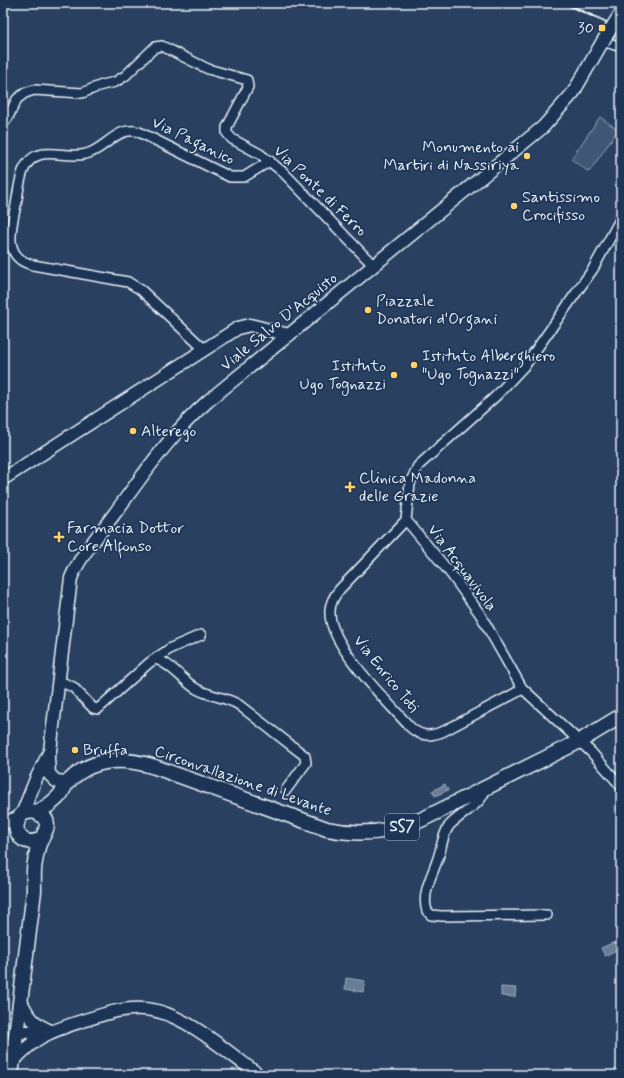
<svg xmlns="http://www.w3.org/2000/svg" width="624" height="1078" viewBox="0 0 624 1078" font-family="Mynerve,sans-serif">
  <rect width="100%" height="100%" fill="#294061"/>
  <filter id="ink" filterUnits="userSpaceOnUse"><feTurbulence type="fractalNoise" baseFrequency=".025" numOctaves="2"/><feDisplacementMap in="SourceGraphic" scale="8" xChannelSelector="R" yChannelSelector="G"/><feConvolveMatrix kernelMatrix="1 2 1 2 8 2 1 2 1" color-interpolation-filters="sRGB"/></filter>
  <g filter="url(#ink)">
    <path fill="#415774" stroke="#94a4b6" d="M600,117L618,130L589,172L571,159Z"/>
    <path fill="#6b7c95" stroke="#9dabbd" d="M445,784L448,790L435,796L432,791Z
      M615,942L618,949L605,956L601,948Z
      M346,978L365,981L363,992L345,989Z
      M501,987L516,988L515,997L501,996Z"/>
    <g fill="none" stroke-linecap="round" stroke-linejoin="round">
      <g stroke="#e8f1f8" stroke-width="12">
        <path id="street" d="M603,41L621,47
          M3,123L7,119L17,99L25,93L34,90L82,93L102,85L115,82L125,76L155,47L162,46L208,69L247,80L248,87L227,127V133L232,139L260,154L283,172L374,266
          M621,218L593,269L526,364L496,396L418,466L410,483L406,520L451,574L480,614L522,688L591,752L621,786
          M204,349L141,290L128,282L33,265C2,258 11,228 16,205C18,194 19,182 23,171C36,141 63,160 86,154C105,150 117,125 139,132L230,177H244L270,161
          M406,520L340,589C334,596 329,604 330,614C331,647 387,701 409,726C420,737 430,737 444,731L523,689
          M155,659C168,661 184,681 195,688C209,697 225,696 239,705L305,756L306,763L286,790
          M59,681L73,687L93,708L98,709L149,663L171,648L201,635
          M485,787C485,804 459,814 449,826C442,836 442,847 438,858C433,874 421,893 427,911L431,915L441,916L547,915
          M3,1043L15,1045"/>
      </g>
      <g stroke="#e8f1f8" stroke-width="15">
        <path id="secondary" d="M3,479L238,328L250,325L289,335
          M48,758L49,774L56,781L68,782
          M22,814L36,779L50,751L71,578C80,556 98,536 112,517C142,477 170,434 208,401L543,127L573,93L603,41
          M3,823L18,818
          M21,1001C28,1017 35,1025 51,1031
          M17,1032L48,1031
          M12,1063C35,1036 49,1032 82,1021C102,1015 123,1007 144,1009C183,1011 228,1053 259,1075"/>
      </g>
      <g stroke="#e8f1f8" stroke-width="17">
        <path id="primary" d="M38,812C45,808 54,802 60,795C63,791 64,786 68,782C92,757 124,757 155,767L327,829C361,836 392,833 423,819L580,741L621,716
          M11,1075L34,891C34,882 33,871 35,862C36,856 37,850 39,844C43,834 54,823 40,814C34,810 28,811 22,814C8,829 23,849 41,839"/>
      </g>
      <use href="#street" stroke="#1d3557" stroke-width="9"/>
      <use href="#secondary" stroke="#1d3557" stroke-width="12"/>
      <use href="#primary" stroke="#1d3557" stroke-width="14"/>
      <path stroke="#e8f1f8" stroke-width="2.5" d="M564,3L621,29"/>
      <g stroke="#e8f1f8" stroke-width="15" stroke-linecap="butt">
        <path id="secondary-bridge" d="M603,41L621,13"/>
      </g>
      <use href="#secondary-bridge" stroke="#1d3557" stroke-width="12"/>
    </g>
  </g>
  <g fill="#ffd166" stroke="#1d3557" stroke-width="1.5">
    <rect x="598" y="24" width="8" height="8" rx="2"/>
    <circle cx="527" cy="156" r="4"/>
    <circle cx="514" cy="206" r="4"/>
    <circle cx="368" cy="310" r="4"/>
    <circle cx="414" cy="365" r="4"/>
    <circle cx="394" cy="375" r="4"/>
    <circle cx="133" cy="431" r="4"/>
    <path d="M348 481h4v4h4v4h-4v4h-4v-4h-4v-4h4z"/>
    <path d="M57 531h4v4h4v4h-4v4h-4v-4h-4v-4h4z"/>
    <circle cx="75" cy="750" r="4"/>
  </g>
  <g text-anchor="middle" dominant-baseline="central" stroke-width="3.5" stroke-linejoin="round" paint-order="stroke">
    <rect fill="#1d3557" stroke="#abb9c8" stroke-width="1" x="385" y="814" width="34" height="26" rx="3"/>
    <g font-size="15" font-weight="bold" fill="#e8f1f8">
      <text x="402" y="827">SS7</text>
    </g>
    <g font-size="16" fill="#e8f1f8" stroke="#1d3557" text-anchor="start">
      <text x="594" y="28" text-anchor="end">30</text>
      <text x="519" y="147" text-anchor="end">Monumento ai<tspan x="519" dy="18">Martiri di Nassiriya</tspan></text>
      <text x="522" y="197">Santissimo<tspan x="522" dy="18">Crocifisso</tspan></text>
      <text x="376" y="301">Piazzale<tspan x="376" dy="18">Donatori d'Organi</tspan></text>
      <text x="422" y="356">Istituto Alberghiero<tspan x="422" dy="18">"Ugo Tognazzi"</tspan></text>
      <text x="386" y="366" text-anchor="end">Istituto<tspan x="386" dy="18">Ugo Tognazzi</tspan></text>
      <text x="141" y="431">Alterego</text>
      <text x="359" y="478">Clinica Madonna<tspan x="359" dy="18">delle Grazie</tspan></text>
      <text x="67" y="528">Farmacia Dottor<tspan x="67" dy="18">Core Alfonso</tspan></text>
      <text x="83" y="750">Bruffa</text>
    </g>
    <g font-size="16" fill="#e8f1f8" stroke="#1d3557">
      <text transform="translate(193 141) rotate(26)">Via Paganico</text>
      <text transform="translate(320 191) rotate(44)">Via Ponte di Ferro</text>
      <text transform="translate(279 322) rotate(-39)">Viale Salvo D'Acquisto</text>
      <text transform="translate(462 568) rotate(53)">Via Acquavivola</text>
      <text transform="translate(386 674) rotate(51)">Via Enrico Toti</text>
      <text transform="translate(243 781) rotate(19)">Circonvallazione di Levante</text>
    </g>
  </g>
  <rect width="624" height="1078" fill="none" stroke="#1d3557" stroke-width="16"/>
  <rect x="8" y="8" width="608" height="1062" fill="none" stroke="#e8f1f8" stroke-width="1.5" filter="url(#ink)"/>
</svg>
